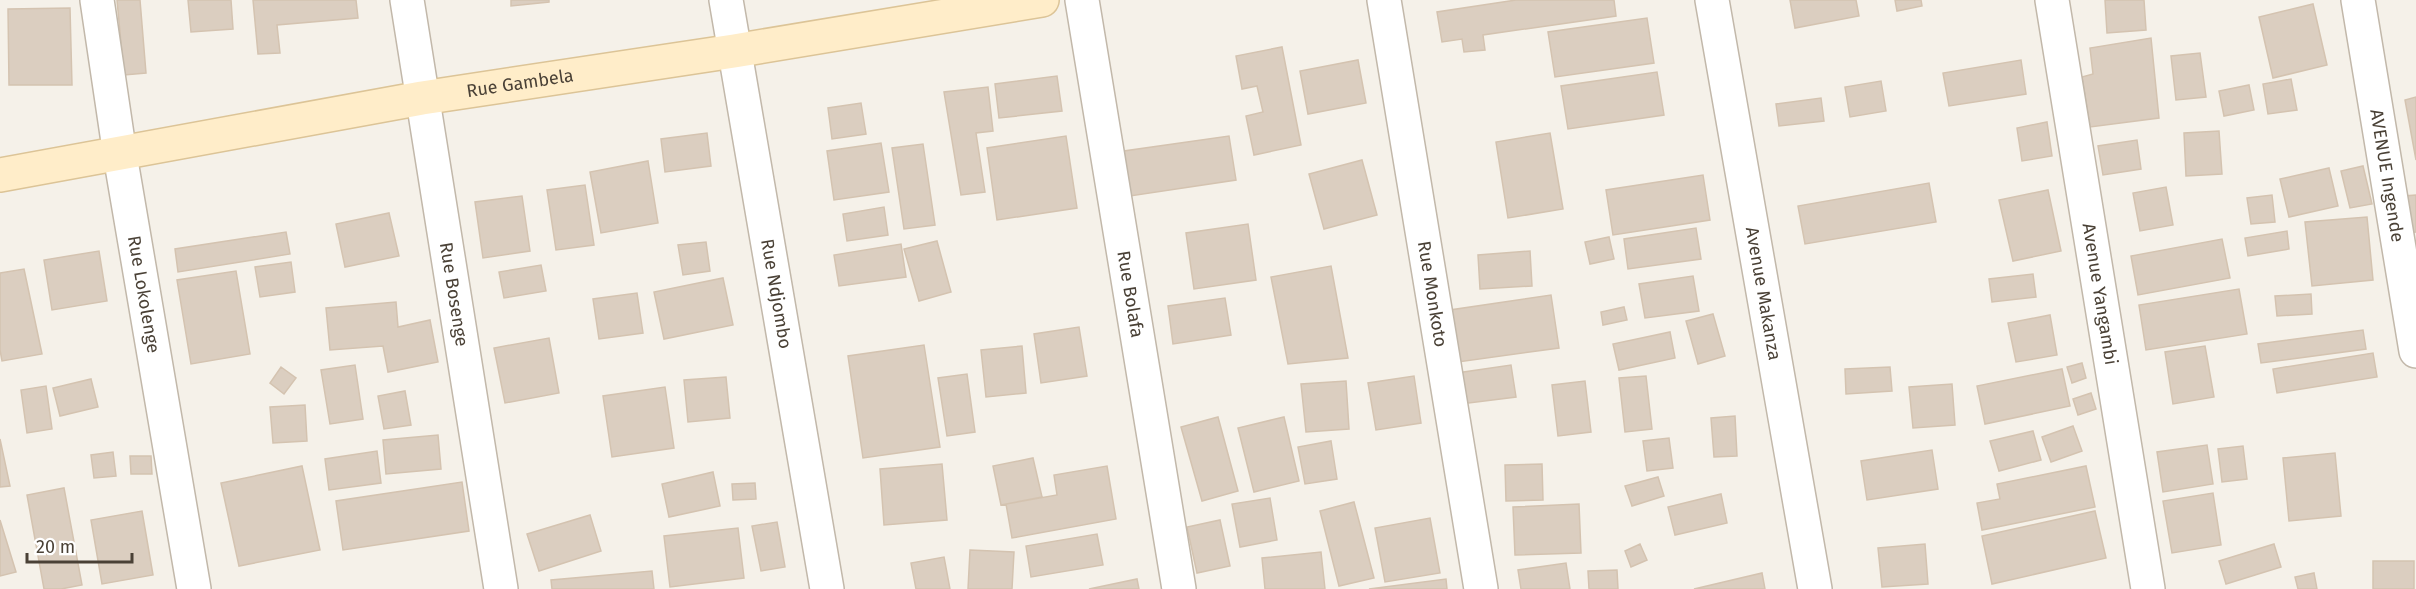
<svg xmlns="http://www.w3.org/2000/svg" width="2416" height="589" viewBox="0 0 2416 589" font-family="'Fira Sans',sans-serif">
  <rect width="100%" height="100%" fill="#f5f1e9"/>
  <path fill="#dbcec0" stroke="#d4c3b0" stroke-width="1.5" d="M117,0H140L146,73L124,75Z
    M188,0H231L233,29L191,32Z
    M253,0H356L358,18L277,25L280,53L258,54Z
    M511,0H549V2L511,6Z
    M1516,0H1614L1616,16L1483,35L1485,50L1464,52L1462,39L1442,42L1437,12Z
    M1790,0H1856L1859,16L1795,28Z
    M1895,0H1921L1922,6L1897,11Z
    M2105,0H2144L2146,30L2107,33Z
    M2313,4L2327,65L2273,78L2259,17Z
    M70,8L72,85H9L8,9Z
    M1647,18L1654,63L1555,77L1548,32Z
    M2151,38L2159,118L2090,127L2082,77L2093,74L2090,48Z
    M1282,47L1301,145L1254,155L1246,116L1263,112L1257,86L1242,89L1236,56Z
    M2200,53L2206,97L2176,100L2171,56Z
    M1358,60L1366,103L1308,114L1300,71Z
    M2021,60L2026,94L1949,106L1943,73Z
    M1657,72L1664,115L1568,129L1561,86Z
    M1057,76L1062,111L999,118L995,84Z
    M2291,79L2297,110L2268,114L2263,84Z
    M1881,81L1886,111L1850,117L1845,87Z
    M2249,85L2254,110L2224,116L2219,91Z
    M988,87L993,131L976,133L985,192L961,195L944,92Z
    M2416,97V160L2405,100Z
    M1821,98L1824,121L1779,126L1776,104Z
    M861,103L866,134L832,139L828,108Z
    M2047,122L2052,156L2022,161L2017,128Z
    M2219,131L2222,174L2186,176L2184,133Z
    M707,133L711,166L665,172L661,139Z
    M1550,133L1563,209L1508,218L1496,142Z
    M1066,136L1077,208L997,220L987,148Z
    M1229,136L1236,180L1130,196L1124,151Z
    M2137,140L2141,169L2103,175L2098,146Z
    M881,143L889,192L834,200L827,151Z
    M923,144L935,225L904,229L892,148Z
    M1362,160L1377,215L1324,229L1309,174Z
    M648,161L658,223L601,233L590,172Z
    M2363,166L2372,204L2350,208L2341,171Z
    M2329,168L2338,206L2289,217L2280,179Z
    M1703,175L1710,220L1613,235L1606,190Z
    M1929,183L1936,222L1805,244L1798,206Z
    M585,185L594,245L556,250L547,190Z
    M2166,187L2173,225L2140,231L2133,193Z
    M2048,190L2061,251L2013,261L1999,200Z
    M2272,195L2275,222L2251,224L2247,198Z
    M2416,195V232L2409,233L2404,196Z
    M522,196L530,251L483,258L475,202Z
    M884,207L888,235L847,241L843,214Z
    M389,213L399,256L345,267L336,224Z
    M2367,217L2373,280L2312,286L2305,222Z
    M1248,224L1256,280L1194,289L1186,233Z
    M1696,228L1701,259L1628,269L1624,239Z
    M2287,231L2289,249L2248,256L2245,238Z
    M286,232L290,254L178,272L175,249Z
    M1609,237L1614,259L1590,264L1585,242Z
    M2222,239L2230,278L2138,295L2131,256Z
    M937,241L951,292L919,301L904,249Z
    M706,242L710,271L683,275L678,245Z
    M901,244L906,277L839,286L834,255Z
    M99,251L107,301L52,310L44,260Z
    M1530,251L1532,286L1480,289L1478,255Z
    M291,262L295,292L260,297L255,267Z
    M541,265L546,291L504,298L499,272Z
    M1331,266L1348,358L1288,364L1271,277Z
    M24,269L42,354L2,361L0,350V273Z
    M236,271L250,354L191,364L177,280Z
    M2033,274L2036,297L1992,302L1989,279Z
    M1693,276L1699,311L1645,318L1639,284Z
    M723,278L733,325L664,339L654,292Z
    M2239,289L2247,334L2146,350L2139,305Z
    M637,293L643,333L599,339L593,299Z
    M2311,294L2312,314L2277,316L2275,296Z
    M1551,295L1559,348L1458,362L1450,310Z
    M1225,298L1231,335L1173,344L1168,306Z
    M396,302L398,327L430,320L438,362L388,372L383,346L330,350L326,308Z
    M1624,307L1627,320L1603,325L1601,312Z
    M1713,314L1725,356L1698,364L1686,321Z
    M2050,315L2057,355L2016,362L2008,323Z
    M1079,327L1087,376L1041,383L1034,334Z
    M2363,330L2366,349L2261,363L2258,344Z
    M1670,332L1675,358L1619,370L1613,344Z
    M549,338L559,393L505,403L494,348Z
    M924,345L940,447L863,458L848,356Z
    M1022,346L1026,393L986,397L981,350Z
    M2205,346L2214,397L2173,404L2165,352Z
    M2373,353L2377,377L2277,393L2273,369Z
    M2082,363L2086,378L2072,383L2067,367Z
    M355,365L363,419L330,424L321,370Z
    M1511,365L1516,397L1461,404L1457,373Z
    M281,367L296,378L284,394L270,383Z
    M1890,367L1892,391L1846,394L1845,369Z
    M2062,369L2070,406L1985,424L1977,386Z
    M967,374L975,432L947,436L938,378Z
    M1414,376L1421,423L1376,430L1368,383Z
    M1646,376L1652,429L1625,432L1619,378Z
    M726,377L730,418L688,422L684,380Z
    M91,379L98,407L60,416L53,388Z
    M1346,381L1349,429L1306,432L1301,384Z
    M1585,381L1591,432L1558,436L1552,385Z
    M1952,384L1955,425L1913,428L1909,387Z
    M46,386L52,429L27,433L21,390Z
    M665,387L674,448L612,457L603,396Z
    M405,391L411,425L384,429L378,396Z
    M2091,393L2096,409L2078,415L2073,399Z
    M305,405L307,441L273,443L270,407Z
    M1735,416L1737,456L1714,457L1711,418Z
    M1218,417L1238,491L1202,501L1181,427Z
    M1284,417L1299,481L1254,492L1238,428Z
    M2073,426L2082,451L2051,462L2042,437Z
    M2033,431L2041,460L1999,471L1990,441Z
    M438,435L441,469L386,474L383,440Z
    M1669,438L1673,468L1647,471L1643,441Z
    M0,439L10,486L0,487Z
    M1331,441L1337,479L1305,484L1298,447Z
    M2207,445L2213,484L2163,492L2157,452Z
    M2243,446L2247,479L2222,482L2218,449Z
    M1932,450L1938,489L1867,500L1861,461Z
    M377,451L381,483L329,490L325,459Z
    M113,452L116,476L94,478L91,455Z
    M2335,453L2341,516L2289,521L2283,458Z
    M130,456H151L152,474H131Z
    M1033,458L1042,497L1001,505L993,466Z
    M942,464L947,520L884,525L880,469Z
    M1542,464L1543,500L1506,501L1505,465Z
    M302,466L320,550L239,566L221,483Z
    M1107,466L1116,519L1012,538L1006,504L1057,495L1054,475Z
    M2086,466L2095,507L1982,530L1977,503L2000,499L1997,484Z
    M713,472L720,506L669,517L662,484Z
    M1658,477L1664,496L1632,506L1625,486Z
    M462,482L469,531L343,550L336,501Z
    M755,483L756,499L733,500L732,484Z
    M64,488L82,585L61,589H44L27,495Z
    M2213,493L2221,545L2172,553L2163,501Z
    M1721,494L1727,523L1675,535L1668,507Z
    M1270,498L1277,540L1240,547L1232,504Z
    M1354,502L1374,578L1339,586L1320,511Z
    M1579,504L1581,553L1515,555L1513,507Z
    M142,511L153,575L102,584L91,520Z
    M2095,511L2106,558L1992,584L1982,536Z
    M590,515L601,551L539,571L527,534Z
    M1430,518L1440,573L1385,582L1375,528Z
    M0,520L16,572L0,576Z
    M1220,520L1230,566L1197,573L1187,527Z
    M777,522L785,567L761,571L752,526Z
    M738,528L744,578L670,587L664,536Z
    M1097,534L1103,565L1031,577L1026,546Z
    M1640,544L1647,560L1631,567L1625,551Z
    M1925,544L1928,584L1882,587L1878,548Z
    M2274,544L2281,567L2226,584L2219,561Z
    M970,550L1014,552L1012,589H968Z
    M1321,552L1325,589H1265L1262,558Z
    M944,557L950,589H916L911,563Z
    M2373,561H2414V589H2373Z
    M1566,563L1570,589H1521L1518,570Z
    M1617,570L1618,589H1589L1588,571Z
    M652,571L654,589H552L551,580Z
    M1762,573L1765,589H1694Z
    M2314,573L2317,589H2298L2295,577Z
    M1137,579L1139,589H1089Z
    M1446,579L1447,589H1369Z"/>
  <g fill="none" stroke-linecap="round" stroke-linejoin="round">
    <g stroke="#c2b8aa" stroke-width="36">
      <g id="street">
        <path id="s1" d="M97,0L120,155L194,589"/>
        <path id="s2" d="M407,0L501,589"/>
        <path id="s3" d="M726,0L827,589"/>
        <path id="s4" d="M1082,0L1179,589"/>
        <path id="s5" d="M1384,0L1481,589"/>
        <path id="s6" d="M1712,0L1815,589"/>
        <path id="s7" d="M2052,0L2148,589"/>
        <path id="s8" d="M2358,0L2416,351"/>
      </g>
    </g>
    <g stroke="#dcc497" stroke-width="36">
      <g id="secondary">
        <path id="s9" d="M0,175L422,98L734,51L1042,0"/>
      </g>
    </g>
    <use href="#street" stroke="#fff" stroke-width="33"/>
    <use href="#secondary" stroke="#ffedc9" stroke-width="33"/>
  </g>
  <g text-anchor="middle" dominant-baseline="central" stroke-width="4.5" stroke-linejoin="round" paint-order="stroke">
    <g font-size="18" fill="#4a4136" stroke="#fff">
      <text stroke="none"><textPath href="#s9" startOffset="528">Rue Gambela</textPath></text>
      <text stroke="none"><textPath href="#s8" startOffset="178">AVENUE Ingende</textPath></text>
      <text stroke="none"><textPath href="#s4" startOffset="298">Rue Bolafa</textPath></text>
      <text stroke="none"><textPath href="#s6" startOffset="298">Avenue Makanza</textPath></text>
      <text stroke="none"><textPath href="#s7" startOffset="298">Avenue Yangambi</textPath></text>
      <text stroke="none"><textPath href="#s1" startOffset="298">Rue Lokolenge</textPath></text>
      <text stroke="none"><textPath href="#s2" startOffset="298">Rue Bosenge</textPath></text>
      <text stroke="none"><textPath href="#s3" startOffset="298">Rue Ndjombo</textPath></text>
      <text stroke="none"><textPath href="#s5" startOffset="298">Rue Monkoto</textPath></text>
    </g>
  </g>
  <path d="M27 553v9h105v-9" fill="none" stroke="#4a4136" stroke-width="3"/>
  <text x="36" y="553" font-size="18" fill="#4a4136" stroke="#ffffff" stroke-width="4.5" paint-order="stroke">20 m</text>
</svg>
